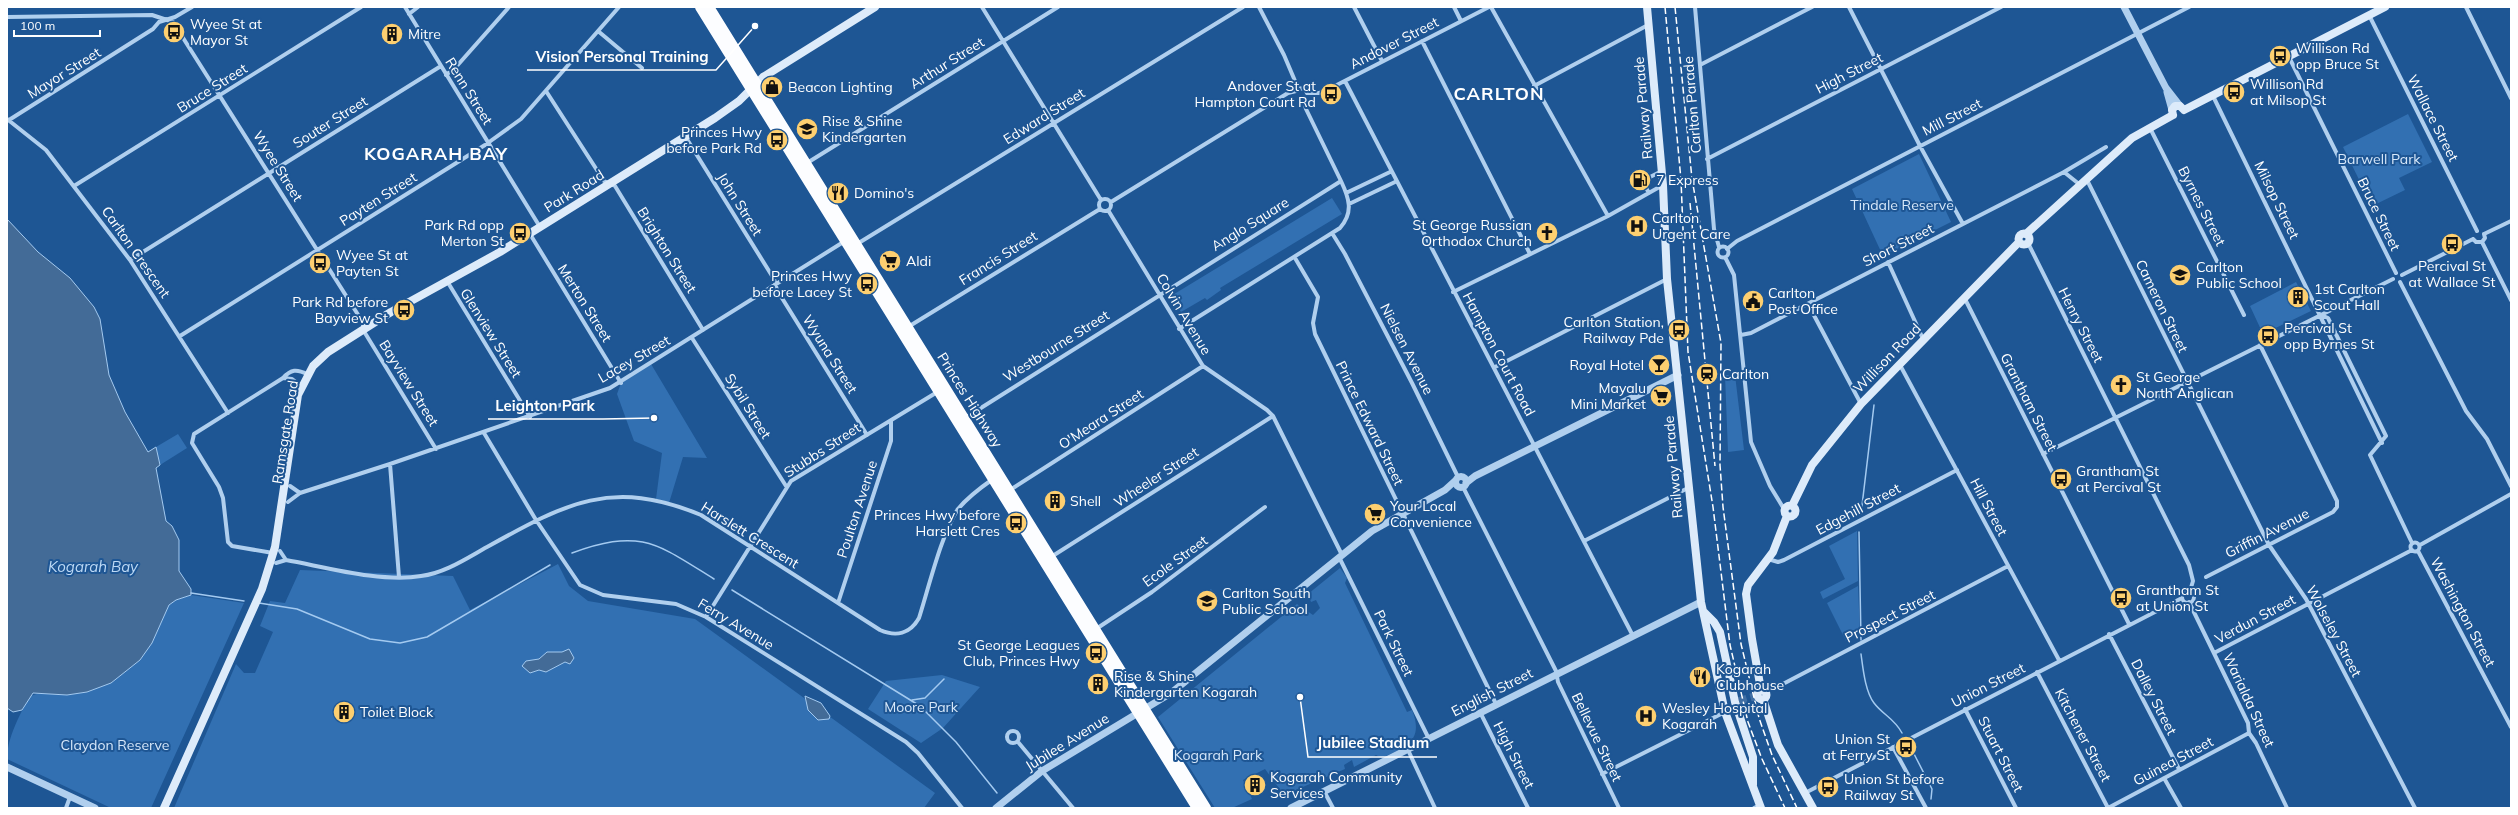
<svg xmlns="http://www.w3.org/2000/svg" width="2518" height="815" viewBox="0 0 2518 815" font-family="Mulish,sans-serif">
  <rect width="100%" height="100%" fill="#1e5694"/>
  <path fill="#3270b2" d="M2408,114L2432,162L2399,178L2405,190L2372,206L2343,147Z
    M1919,154L1951,222L1883,256L1852,189Z
    M1332,198L1342,214L1220,288L1221,290L1207,300L1205,298L1181,312L1171,296Z
    M2296,282L2311,311L2263,334L2250,306Z
    M651,364L707,458L683,457L669,503L656,499L662,453L634,441L617,394L621,383Z
    M1725,375H1735L1744,450L1728,452Z
    M178,434L187,448L160,465L156,447Z
    M1857,531L1858,581L1823,599L1820,592L1845,579L1829,546Z
    M558,564L569,586L588,601L695,619L935,793L924,808H174L236,664L244,673H255L273,632L260,626L270,601L285,603L300,570L453,576L470,610Z
    M1340,568L1347,578L1345,583L1407,712L1412,710C1424,740 1407,747 1382,758L1376,755L1354,767L1352,760L1344,765L1345,769L1284,795L1265,769L1243,780L1252,799L1232,808H1215L1158,717L1297,604L1313,615L1320,608L1316,600L1311,602L1308,594Z
    M1858,586L1860,633L1846,641L1827,603Z
    M1211,589L1217,596L1204,607L1198,599Z
    M191,595L244,603L151,808H111L7,759C7,738 20,714 30,696L40,693L67,695L87,692L111,683L140,660L152,643L169,605L176,600Z
    M942,675L980,687L943,728L921,743L868,709L886,681Z"/>
  <path fill="#436b97" stroke="#a4caf0" d="M7,219L38,252L70,278L94,307L100,319L109,375L125,412L148,452L156,447L160,465L156,468L166,521L172,526L179,540V571L191,589V595L176,600L169,605L152,643L140,660L111,683L87,692L67,695L33,693L22,710L13,712L7,708Z
    M569,649L574,658L570,664L565,662L546,672L539,670L530,673L522,666L526,661L539,659L547,652H562Z
    M805,696L821,703L830,716L829,719L818,720L808,710Z"/>
  <g fill="none" stroke-linecap="round" stroke-linejoin="round">
    <path stroke="#a4caf0" stroke-width="1.5" d="M1861,514L1874,405
      M1859,532L1861,640
      M572,553C641,528 656,543 714,579
      M732,590L920,706L956,742L997,793
      M191,593L244,601
      M259,603L297,609L370,639L400,643L427,637L550,565
      M1861,654C1863,668 1865,691 1874,703C1883,715 1894,718 1902,733
      M912,700L925,698L944,679
      M1911,748L1932,789L1931,799"/>
    <path stroke="#406fa4" stroke-width="8" stroke-dasharray="8 4" stroke-linecap="butt" d="M1739,701L1756,696"/>
    <path stroke="#b0cfee" stroke-width="4" d="M405,7L540,227
      M982,7L1101,200
      M1259,7L1284,55L1298,88
      M1354,7L1382,61
      M1454,7L1461,21
      M1491,7L1608,216
      M1695,7L1714,229L1719,247
      M1849,7L1920,146L1963,224
      M2466,7L2511,98
      M409,14L418,7
      M2369,15L2477,231
      M7,17L152,15L173,22L362,321L365,333L436,449
      M598,31L642,68
      M1422,41L1530,254
      M2289,57L2396,273
      M1700,65L1812,7
      M446,75L456,67L509,7
      M1345,81L1633,636
      M1534,86L1648,25
      M1298,88L1305,89L1307,93
      M546,91L604,181L615,186L703,330
      M1307,93H1319L1327,90L1489,7
      M2213,96L2382,443
      M1303,97L1306,109L1341,181
      M7,119L46,150L130,260L228,413
      M9,120L153,29L159,22L175,17L192,7
      M2150,128L2244,315
      M685,136L774,279L777,290L867,435
      M1707,159L2001,7
      M807,163L1058,7
      M2064,172L2106,147
      M2086,178L2269,545L2306,599L2415,808
      M74,186L361,7
      M1346,193L1390,172
      M1649,193L1642,181L1662,171
      M1099 205a6 6 0 1 1 12 0a6 6 0 1 1-12 0Z
      M1111,202L1288,93L1296,91
      M1349,204L1395,182
      M1108,210L1203,366L1267,410L1273,416L1342,555
      M1332,233L1345,254L1412,383L1458,477
      M530,234L621,383
      M2484,234L2511,221
      M2473,239L2476,242H2482L2485,238L2484,234
      M2482,242L2511,300
      M2028,243L2189,565L2193,581L2190,591
      M857,244L1243,7
      M1717.5 252a5.5 5.5 0 1 1 11 0a5.5 5.5 0 1 1-11 0Z
      M1727,249L1737,241L2189,7
      M1725,257L1734,275L1751,442L1770,486L1784,509
      M1295,258L1318,297L1313,323L1315,334L1496,704
      M130,260L441,66
      M1888,262L1923,339
      M2402,275L2473,239
      M447,281L530,417
      M2400,282L2466,411L2487,439L2511,486
      M1453,292L1608,216L1663,185
      M1964,297L2129,624
      M1808,304L1861,404
      M2321,315L2328,318L2386,436L2370,455L2412,543
      M908,327L1100,209
      M1741,335L1751,333L2064,172L2079,184
      M180,336L485,145L521,119L619,7
      M692,338L786,486
      M1900,365L2059,660
      M1495,367L1667,279
      M283,378L292,379L301,386
      M965,418L1341,181C1349,198 1354,212 1340,228L1179,329
      M484,433L536,520L580,585L603,595L676,604L706,617L906,742L918,753L962,808
      M2043,454L2393,279
      M390,464L399,577
      M290,486L300,493
      M1463,487L1556,671L1558,682L1619,808
      M1010,490L1203,366
      M288,502L300,493L390,464L610,388L845,241
      M1584,541L1688,488
      M2410.5 547a4.5 4.5 0 1 1 9 0a4.5 4.5 0 1 1-9 0Z
      M2420,545L2511,494
      M280,551L286,560
      M2418,551L2511,727
      M273,553L232,546L228,542L223,498L219,487L192,443L194,434L283,378C291,369 297,369 307,374
      M1051,557L1273,416
      M1339,557L1429,739
      M1768,559L1778,562L1784,560L1957,470
      M276,563L286,560C325,567 382,583 421,576C445,573 467,558 487,547C566,503 612,478 701,515L880,630C896,637 910,634 919,618C928,590 942,532 958,509C968,497 980,488 993,479
      M2206,577L2333,512L2337,507V501L2260,345
      M2182 597a6 6 0 1 1 12 0a6 6 0 1 1-12 0Z
      M2189,602L2248,723L2249,733L2256,743L2287,808
      M838,603L891,441V421
      M706,617L791,481L939,391
      M1096,629L1152,592L1265,507
      M2109,634L2179,769
      M2214,653L2412,550
      M2037,672L2108,808
      M1781,685L2008,566
      M1965,709L2016,808
      M1480,712L1528,808
      M1007 737a6 6 0 1 1 12 0a6 6 0 1 1-12 0Z
      M1018,742L1073,808
      M1893,747L1926,808
      M1408,750L1435,808
      M1602,774L1725,712
      M2164,778L2181,808
      M1324,791L1333,808
      M1805,793L2182,598
      M66,808L70,797
      M1754,808L1760,805
      M2108,808L2249,733"/>
    <path stroke="#b0cfee" stroke-width="7" d="M2124,7L2166,88L2180,106
      M2167,92L2172,110
      M1455.5 482a5.5 5.5 0 1 1 11 0a5.5 5.5 0 1 1-11 0Z
      M1466,483L1475,476L1678,375
      M7,767L95,808
      M996,808L1042,771L1171,693L1372,531L1445,490L1456,480
      M1291,808L1701,602"/>
    <path stroke="#ddebfa" stroke-width="8" d="M1647,7L1663,185L1667,279L1701,602L1725,712L1761,808
      M2184,110L2385,7
      M2173,115L2172,110L2175,106H2180L2184,110
      M2018.5 239a5.5 5.5 0 1 1 11 0a5.5 5.5 0 1 1-11 0Z
      M2026,234L2132,138L2173,115
      M1784.5 511a5.5 5.5 0 1 1 11 0a5.5 5.5 0 1 1-11 0Z
      M1792,506L1812,465L1861,404L2019,242
      M1704,612L1714,622L1720,632L1735,702L1753,757V785
      M1761,690L1752,639L1746,594L1748,585L1773,552L1787,516
      M1757.5 695a4.5 4.5 0 1 1 9 0a4.5 4.5 0 1 1-9 0Z
      M1763,699L1778,745L1813,808
      M164,808L262,589L275,547L298,395L313,366L328,352L391,312L500,252L715,118L739,101L763,77L875,7"/>
    <path stroke="#fcfdff" stroke-width="10" d="M700,7L1197,808
      M709,7L1206,808"/>
    <path stroke="#fff" stroke-width="1.5" stroke-dasharray="7 3" stroke-linecap="butt" d="M1665,7L1681,180L1688,352L1713,507L1730,645L1748,722L1762,759L1785,808
      M1675,7L1692,179L1721,343L1720,465L1723,507L1741,644L1759,718L1772,755L1797,808
      M1690,203L1715,466"/>
  </g>
  <defs>
    <g id="bus-disc" transform="scale(1.15)"><circle r="9.5" fill="#fdcf70" stroke="#1e5694"/><path d="M-5-6H5V4H4V6H2V4H-2V6H-4V4H-5ZM-3.5-4V0h7V-4ZM-3.5 1.2v1.5H-2V1.2ZM2 1.2v1.5H3.5V1.2Z" fill="#111"/></g>
    <g id="building-disc" transform="scale(1.15)"><circle r="9.5" fill="#fdcf70" stroke="#1e5694"/><path d="M-4-6H4V6H1V3H-1V6H-4ZM-2.5-4.3h1.7v1.8h-1.7ZM.8-4.3h1.7v1.8H.8ZM-2.5-1h1.7V.8h-1.7ZM.8-1h1.7V.8H.8Z" fill="#111"/></g>
    <g id="shop-disc" transform="scale(1.15)"><circle r="9.5" fill="#fdcf70" stroke="#1e5694"/><path d="M-5-2.5h2.3a2.7 3.5 0 0 1 5.4 0H5L5.5 6h-11ZM-1.5-2.5h3a1.5 2.3 0 0 0-3 0Z" fill="#111"/></g>
    <g id="school-disc" transform="scale(1.15)"><circle r="9.5" fill="#fdcf70" stroke="#1e5694"/><path d="M0-5L7-2L0 1L-7-2ZM-4 1L0 2.5L4 1V4Q0 6-4 4Z" fill="#111"/></g>
    <g id="fuel-disc" transform="scale(1.15)"><circle r="9.5" fill="#fdcf70" stroke="#1e5694"/><path d="M-5.5-6h7V0h2V4h1.3V-2.5L3-4.5l.8-.8L6-3V5H2.5V1h-1V6h-7ZM-4.2-4.7v3.2H.2V-4.7Z" fill="#111"/></g>
    <g id="restaurant-disc" transform="scale(1.15)"><circle r="9.5" fill="#fdcf70" stroke="#1e5694"/><path d="M-5-6h1v4h1v-4h1v4h1v-4h1v5L-1.5 .5V6h-2V.5L-5-1ZM5-6V6H3V1.5H1.5Q1.5-4 5-6Z" fill="#111"/></g>
    <g id="hospital-disc" transform="scale(1.15)"><circle r="9.5" fill="#fdcf70" stroke="#1e5694"/><path d="M-5-5h3v3.5h4V-5h3V5h-3V1.5h-4V5h-3Z" fill="#111"/></g>
    <g id="church-disc" transform="scale(1.15)"><circle r="9.5" fill="#fdcf70" stroke="#1e5694"/><path d="M-1.2-6h2.4v3.5h3.3v2.4h-3.3V6h-2.4V-.1h-3.3v-2.4h3.3Z" fill="#111"/></g>
    <g id="supermarket-disc" transform="scale(1.15)"><circle r="9.5" fill="#fdcf70" stroke="#1e5694"/><path d="M-6-5.5h2.5l.6 2H6L4.5 2H-2.5L-4.4-4H-6ZM-1.5 3.2a1.3 1.3 0 1 0 .1 0ZM3 3.2a1.3 1.3 0 1 0 .1 0Z" fill="#111"/></g>
    <g id="civic-disc" transform="scale(1.15)"><circle r="9.5" fill="#fdcf70" stroke="#1e5694"/><path d="M-.6-6.5H3V-4.5H.6V-3L4-1V1h2V6H-6V1h2V-1L-.6-3ZM-1.2 2.5V6h2.4V2.5Z" fill="#111"/></g>
    <g id="bar-disc" transform="scale(1.15)"><circle r="9.5" fill="#fdcf70" stroke="#1e5694"/><path d="M-6-5H6L.8 .8V4.5H3.5V6h-7V4.5H-.8V.8Z" fill="#111"/></g>
    <g id="station-disc" transform="scale(1.15)"><circle r="9.5" fill="#fdcf70" stroke="#1e5694"/><path d="M-3-6H3Q5-6 5-4V2Q5 4 3 4L4.5 6H3L1.5 4h-3L-3 6H-4.5L-3 4Q-5 4-5 2V-4Q-5-6-3-6ZM-3.5-4v3h7v-3ZM-3.5 1v1.5H-2V1ZM2 1v1.5H3.5V1Z" fill="#111"/></g>
  </defs>
  <g fill-rule="evenodd">
    <use href="#bus-disc" x="174" y="32"/>
    <use href="#building-disc" x="392" y="34"/>
    <use href="#bus-disc" x="2280" y="56"/>
    <use href="#shop-disc" x="772" y="87"/>
    <use href="#bus-disc" x="2234" y="92"/>
    <use href="#bus-disc" x="1331" y="94"/>
    <use href="#school-disc" x="807" y="129"/>
    <use href="#bus-disc" x="777" y="140"/>
    <use href="#fuel-disc" x="1640" y="180"/>
    <use href="#restaurant-disc" x="838" y="193"/>
    <use href="#hospital-disc" x="1637" y="226"/>
    <use href="#bus-disc" x="520" y="233"/>
    <use href="#church-disc" x="1547" y="233"/>
    <use href="#bus-disc" x="2452" y="244"/>
    <use href="#supermarket-disc" x="890" y="261"/>
    <use href="#bus-disc" x="320" y="263"/>
    <use href="#school-disc" x="2180" y="275"/>
    <use href="#bus-disc" x="867" y="284"/>
    <use href="#building-disc" x="2298" y="297"/>
    <use href="#civic-disc" x="1753" y="301"/>
    <use href="#bus-disc" x="404" y="310"/>
    <use href="#bus-disc" x="1679" y="330"/>
    <use href="#bus-disc" x="2268" y="336"/>
    <use href="#bar-disc" x="1659" y="365"/>
    <use href="#station-disc" x="1707" y="374"/>
    <use href="#church-disc" x="2121" y="385"/>
    <use href="#supermarket-disc" x="1661" y="396"/>
    <use href="#bus-disc" x="2061" y="479"/>
    <use href="#building-disc" x="1055" y="501"/>
    <use href="#supermarket-disc" x="1375" y="514"/>
    <use href="#bus-disc" x="1016" y="523"/>
    <use href="#bus-disc" x="2121" y="598"/>
    <use href="#school-disc" x="1207" y="601"/>
    <use href="#bus-disc" x="1096" y="653"/>
    <use href="#restaurant-disc" x="1700" y="677"/>
    <use href="#building-disc" x="1098" y="684"/>
    <use href="#building-disc" x="344" y="712"/>
    <use href="#hospital-disc" x="1646" y="716"/>
    <use href="#bus-disc" x="1906" y="747"/>
    <use href="#building-disc" x="1255" y="785"/>
    <use href="#bus-disc" x="1828" y="787"/>
  </g>
  <g text-anchor="middle" dominant-baseline="central" stroke-width="4" stroke-linejoin="round" paint-order="stroke">
    <g font-size="14" fill="#fff" stroke="#1e5694" text-anchor="start">
      <text x="190" y="24">Wyee St at<tspan x="190" dy="16">Mayor St</tspan></text>
      <text x="408" y="34">Mitre</text>
      <text x="2296" y="48">Willison Rd<tspan x="2296" dy="16">opp Bruce St</tspan></text>
      <text x="2250" y="84">Willison Rd<tspan x="2250" dy="16">at Milsop St</tspan></text>
      <text x="1316" y="86" text-anchor="end">Andover St at<tspan x="1316" dy="16">Hampton Court Rd</tspan></text>
      <text x="788" y="87">Beacon Lighting</text>
      <text x="822" y="121">Rise &amp; Shine<tspan x="822" dy="16">Kindergarten</tspan></text>
      <text x="762" y="132" text-anchor="end">Princes Hwy<tspan x="762" dy="16">before Park Rd</tspan></text>
      <text x="1656" y="180">7 Express</text>
      <text x="854" y="193">Domino's</text>
      <text x="1652" y="218">Carlton<tspan x="1652" dy="16">Urgent Care</tspan></text>
      <text x="504" y="225" text-anchor="end">Park Rd opp<tspan x="504" dy="16">Merton St</tspan></text>
      <text x="1532" y="225" text-anchor="end">St George Russian<tspan x="1532" dy="16">Orthodox Church</tspan></text>
      <text x="336" y="255">Wyee St at<tspan x="336" dy="16">Payten St</tspan></text>
      <text x="906" y="261">Aldi</text>
      <text x="2452" y="266" text-anchor="middle">Percival St<tspan x="2452" dy="16">at Wallace St</tspan></text>
      <text x="2196" y="267">Carlton<tspan x="2196" dy="16">Public School</tspan></text>
      <text x="852" y="276" text-anchor="end">Princes Hwy<tspan x="852" dy="16">before Lacey St</tspan></text>
      <text x="2314" y="289">1st Carlton<tspan x="2314" dy="16">Scout Hall</tspan></text>
      <text x="1768" y="293">Carlton<tspan x="1768" dy="16">Post Office</tspan></text>
      <text x="388" y="302" text-anchor="end">Park Rd before<tspan x="388" dy="16">Bayview St</tspan></text>
      <text x="1664" y="322" text-anchor="end">Carlton Station,<tspan x="1664" dy="16">Railway Pde</tspan></text>
      <text x="2284" y="328">Percival St<tspan x="2284" dy="16">opp Byrnes St</tspan></text>
      <text x="1644" y="365" text-anchor="end">Royal Hotel</text>
      <text x="1722" y="374">Carlton</text>
      <text x="2136" y="377">St George<tspan x="2136" dy="16">North Anglican</tspan></text>
      <text x="1646" y="388" text-anchor="end">Mayalu<tspan x="1646" dy="16">Mini Market</tspan></text>
      <text x="2076" y="471">Grantham St<tspan x="2076" dy="16">at Percival St</tspan></text>
      <text x="1070" y="501">Shell</text>
      <text x="1390" y="506">Your Local<tspan x="1390" dy="16">Convenience</tspan></text>
      <text x="1000" y="515" text-anchor="end">Princes Hwy before<tspan x="1000" dy="16">Harslett Cres</tspan></text>
      <text x="2136" y="590">Grantham St<tspan x="2136" dy="16">at Union St</tspan></text>
      <text x="1222" y="593">Carlton South<tspan x="1222" dy="16">Public School</tspan></text>
      <text x="1080" y="645" text-anchor="end">St George Leagues<tspan x="1080" dy="16">Club, Princes Hwy</tspan></text>
      <text x="1716" y="669">Kogarah<tspan x="1716" dy="16">Clubhouse</tspan></text>
      <text x="1114" y="676">Rise &amp; Shine<tspan x="1114" dy="16">Kindergarten Kogarah</tspan></text>
      <text x="1662" y="708">Wesley Hospital<tspan x="1662" dy="16">Kogarah</tspan></text>
      <text x="360" y="712">Toilet Block</text>
      <text x="1890" y="739" text-anchor="end">Union St<tspan x="1890" dy="16">at Ferry St</tspan></text>
      <text x="1270" y="777">Kogarah Community<tspan x="1270" dy="16">Services</tspan></text>
      <text x="1844" y="779">Union St before<tspan x="1844" dy="16">Railway St</tspan></text>
    </g>
    <g font-size="14" fill="#fff" stroke="#1e5694">
      <text transform="translate(1394 43) rotate(-27)">Andover Street</text>
      <text transform="translate(947 63) rotate(-32)">Arthur Street</text>
      <text transform="translate(64 73) rotate(-32)">Mayor Street</text>
      <text transform="translate(1849 73) rotate(-27)">High Street</text>
      <text transform="translate(212 88) rotate(-32)">Bruce Street</text>
      <text transform="translate(469 91) rotate(58)">Renn Street</text>
      <text transform="translate(1692 105) rotate(-95)">Carlton Parade</text>
      <text transform="translate(1643 108) rotate(-95)">Railway Parade</text>
      <text transform="translate(1044 116) rotate(-32)">Edward Street</text>
      <text transform="translate(1952 117) rotate(-27)">Mill Street</text>
      <text transform="translate(2433 118) rotate(63)">Wallace Street</text>
      <text transform="translate(330 122) rotate(-32)">Souter Street</text>
      <text transform="translate(278 166) rotate(58)">Wyee Street</text>
      <text transform="translate(574 191) rotate(-32)">Park Road</text>
      <text transform="translate(378 199) rotate(-32)">Payten Street</text>
      <text transform="translate(2277 200) rotate(64)">Milsop Street</text>
      <text transform="translate(740 204) rotate(58)">John Street</text>
      <text transform="translate(2202 206) rotate(63)">Byrnes Street</text>
      <text transform="translate(2379 214) rotate(64)">Bruce Street</text>
      <text transform="translate(1250 224) rotate(-32)">Anglo Square</text>
      <text transform="translate(1898 245) rotate(-27)">Short Street</text>
      <text transform="translate(667 250) rotate(58)">Brighton Street</text>
      <text transform="translate(136 252) rotate(55)">Carlton Crescent</text>
      <text transform="translate(998 258) rotate(-32)">Francis Street</text>
      <text transform="translate(585 303) rotate(58)">Merton Street</text>
      <text transform="translate(2162 306) rotate(64)">Cameron Street</text>
      <text transform="translate(1184 314) rotate(59)">Colvin Avenue</text>
      <text transform="translate(2081 325) rotate(63)">Henry Street</text>
      <text transform="translate(491 333) rotate(58)">Glenview Street</text>
      <text transform="translate(1056 346) rotate(-32)">Westbourne Street</text>
      <text transform="translate(1407 349) rotate(63)">Nielsen Avenue</text>
      <text transform="translate(830 354) rotate(58)">Wyuna Street</text>
      <text transform="translate(1499 354) rotate(62)">Hampton Court Road</text>
      <text transform="translate(1887 358) rotate(-46)">Willison Road</text>
      <text transform="translate(634 359) rotate(-30)">Lacey Street</text>
      <text transform="translate(409 383) rotate(58)">Bayview Street</text>
      <text transform="translate(970 400) rotate(58)">Princes Highway</text>
      <text transform="translate(2029 402) rotate(63)">Grantham Street</text>
      <text transform="translate(748 406) rotate(58)">Sybil Street</text>
      <text transform="translate(1101 419) rotate(-33)">O'Meara Street</text>
      <text transform="translate(1370 423) rotate(64)">Prince Edward Street</text>
      <text transform="translate(285 432) rotate(-81)">Ramsgate Road</text>
      <text transform="translate(822 450) rotate(-33)">Stubbs Street</text>
      <text transform="translate(1673 467) rotate(-95)">Railway Parade</text>
      <text transform="translate(1156 477) rotate(-33)">Wheeler Street</text>
      <text transform="translate(1989 507) rotate(62)">Hill Street</text>
      <text transform="translate(857 509) rotate(-72)">Poulton Avenue</text>
      <text transform="translate(1858 509) rotate(-28)">Edgehill Street</text>
      <text transform="translate(2267 533) rotate(-27)">Griffin Avenue</text>
      <text transform="translate(750 535) rotate(32)">Harslett Crescent</text>
      <text transform="translate(1175 561) rotate(-36)">Ecole Street</text>
      <text transform="translate(2463 612) rotate(62)">Washington Street</text>
      <text transform="translate(1890 616) rotate(-27)">Prospect Street</text>
      <text transform="translate(2255 619) rotate(-28)">Verdun Street</text>
      <text transform="translate(736 624) rotate(31)">Ferry Avenue</text>
      <text transform="translate(2334 631) rotate(62)">Wolseley Street</text>
      <text transform="translate(1394 643) rotate(64)">Park Street</text>
      <text transform="translate(1988 685) rotate(-27)">Union Street</text>
      <text transform="translate(1492 692) rotate(-27)">English Street</text>
      <text transform="translate(2154 697) rotate(63)">Dalley Street</text>
      <text transform="translate(2249 700) rotate(65)">Warialda Street</text>
      <text transform="translate(2083 735) rotate(62)">Kitchener Street</text>
      <text transform="translate(1597 737) rotate(64)">Bellevue Street</text>
      <text transform="translate(1067 742) rotate(-32)">Jubilee Avenue</text>
      <text transform="translate(2001 754) rotate(63)">Stuart Street</text>
      <text transform="translate(1514 755) rotate(63)">High Street</text>
      <text transform="translate(2173 761) rotate(-28)">Guinea Street</text>
    </g>
    <g font-size="14" fill="#d7e8fa" stroke="#1e5694">
      <text x="2379" y="159">Barwell Park</text>
      <text x="1902" y="205">Tindale Reserve</text>
      <text x="921" y="707">Moore Park</text>
      <text x="115" y="745">Claydon Reserve</text>
      <text x="1218" y="755">Kogarah Park</text>
    </g>
    <g font-size="15" font-style="italic" fill="#bdd9f5" stroke="#1e5694">
      <text x="93" y="566">Kogarah Bay</text>
    </g>
    <g font-size="18" font-weight="bold" letter-spacing="1" fill="#fff" stroke="#1e5694">
      <text x="1499" y="93">CARLTON</text>
      <text x="436" y="153">KOGARAH BAY</text>
    </g>
  </g>
  <path fill="none" stroke="#fff" stroke-width="1.5" d="M755 26L716 70H527M654 418L603 419H488M1300 697L1308 757H1437"/>
  <g fill="#fff" stroke="#1e5694" stroke-width="1.5">
    <circle cx="755" cy="26" r="4"/>
    <circle cx="654" cy="418" r="4"/>
    <circle cx="1300" cy="697" r="4"/>
  </g>
  <g font-size="15" text-anchor="middle" font-weight="bold" fill="#fff" stroke="#1e5694" stroke-width="4" stroke-linejoin="round" paint-order="stroke">
    <text x="622" y="62">Vision Personal Training</text>
    <text x="545" y="411">Leighton Park</text>
    <text x="1373" y="748">Jubilee Stadium</text>
  </g>
  <rect width="2518" height="815" fill="none" stroke="#ffffff" stroke-width="16"/>
  <path d="M14 30v6h86v-6" fill="none" stroke="#ffffff" stroke-width="2"/>
  <text x="20" y="30" font-size="12" fill="#ffffff" stroke="#1e5694" stroke-width="3" paint-order="stroke">100 m</text>
</svg>
